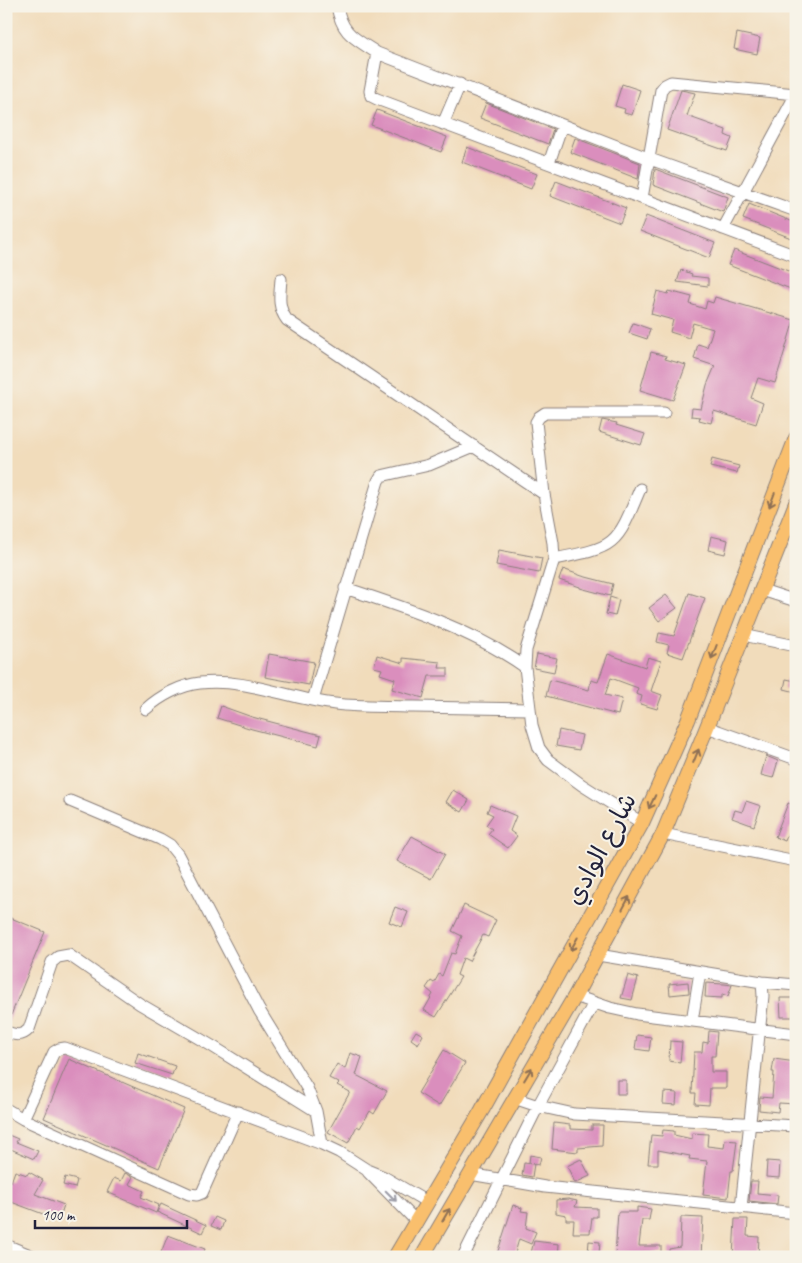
<svg xmlns="http://www.w3.org/2000/svg" width="802" height="1263" viewBox="0 0 802 1263" font-family="Caveat,'Playpen Sans Arabic',sans-serif">
  <rect width="100%" height="100%" fill="#f7f3e8"/>
  <filter id="ink" filterUnits="userSpaceOnUse"><feTurbulence type="fractalNoise" baseFrequency=".02" numOctaves="2"/><feDisplacementMap in="SourceGraphic" scale="10" xChannelSelector="R" yChannelSelector="G"/><feConvolveMatrix kernelMatrix="1 2 1 2 8 2 1 2 1" color-interpolation-filters="sRGB"/></filter>
  <filter id="wash" filterUnits="userSpaceOnUse"><feTurbulence type="fractalNoise" baseFrequency=".0096" numOctaves="4" result="noise"/><feDisplacementMap in="SourceGraphic" scale="20" xChannelSelector="R" yChannelSelector="G"/><feGaussianBlur stdDeviation="1.12" result="paint"/><feColorMatrix in="noise" values="0 0 0 0 0 0 0 0 0 0 0 0 0 0 0 0 0 1.4 0 .05"/><feComposite in="paint" operator="in"/></filter>
  <g filter="url(#wash)">
    <rect width="100%" height="100%" fill="#f1dcbb"/>
    <g id="blocks">
      <path fill="#da8ebd" d="M737,33L760,38L757,54L734,49Z
        M622,84L640,90L632,115L624,113L625,109L615,106Z
        M681,90L695,93L687,116L726,130L725,135L732,138L727,151L667,130Z
        M486,103L553,129L548,144L480,118Z
        M377,110L447,137L441,152L371,125Z
        M575,138L640,163L638,179L570,152Z
        M467,147L537,174L531,189L462,162Z
        M655,169L728,197L723,212L653,185Z
        M556,181L626,208L620,223L550,196Z
        M749,204L796,223V240L743,219Z
        M646,216L715,243L709,258L640,231Z
        M734,250L796,274V291L728,265Z
        M681,270L692,274L691,276L708,278V286L677,282Z
        M657,291L668,294L669,291L692,297L690,304L705,309L707,301L713,303L715,297L794,320L775,383L758,378L751,398L763,403L756,424L714,411L711,423L699,420L700,417L691,416L692,408L701,409L707,385L715,366L694,359L698,344L707,347L713,329L693,323L689,338L670,332L673,320L651,314Z
        M633,323L650,329L647,339L629,333Z
        M651,352L666,356L665,359L686,365L673,400L640,390Z
        M602,420L617,423L616,425L645,434L641,445L599,432Z
        M712,459L739,466L737,473L710,467Z
        M711,536L728,540L725,554L708,550Z
        M499,550L542,558L539,573L496,565Z
        M563,569L582,576L613,584L610,596L580,588V587L559,580Z
        M689,593L705,598L683,658L667,653L669,645L657,642L659,633L674,636Z
        M666,595L677,608L659,621L649,608Z
        M610,597L619,600L615,616L606,614Z
        M269,654L314,662L309,685L265,677Z
        M537,654L557,658L554,672L534,668Z
        M608,654L645,667L648,657L661,661L651,691L662,695L657,709L640,704L642,696L636,694L638,688L611,678L605,695L622,699L618,715L546,696L550,680L589,690L591,680L598,682Z
        M377,655L403,663V658L440,662L439,668H448V676H429L423,698L392,689L395,679L380,674L382,669L374,667Z
        M786,679L796,681V692L784,689Z
        M221,706L252,717L321,735L318,746L252,729L217,718Z
        M559,730L582,735L579,750L556,746Z
        M766,756L778,761L773,778L761,775Z
        M453,790L469,800L462,812L446,802Z
        M746,801L761,806L754,826L732,818L735,810L742,812Z
        M788,803L796,806V828L791,826L785,841L775,837Z
        M490,805L516,816L510,831L517,836L508,848L488,834L492,829L486,825L493,815L487,812Z
        M412,836L445,854L431,879L397,861Z
        M464,905L496,920L488,937L483,935L469,961L463,958L457,975L461,977L436,1017L424,1010L433,994L426,988L431,981L434,983L439,974L442,976L451,953L455,954L462,936L452,931Z
        M395,907L408,912L402,927L389,922Z
        M6,916L45,932L7,1025H6Z
        M628,975L638,978L632,1000L621,998Z
        M688,982L689,993L670,995L669,984Z
        M706,983L724,984L732,985L728,996L722,994V998L705,997Z
        M780,998H793V1017H781Z
        M416,1031L423,1035L418,1044L411,1039Z
        M709,1031L717,1032L715,1056H711V1072H726V1088H710L709,1105L695,1104L696,1093H692L694,1052H702L703,1042L708,1043Z
        M637,1035L651,1037L649,1051L635,1049Z
        M670,1041L682,1042L680,1063L669,1061Z
        M444,1050L465,1063L439,1106L418,1093Z
        M138,1053L175,1066L172,1075L135,1063Z
        M350,1053L362,1057L356,1075L387,1091L374,1114L370,1111L360,1128L357,1126L348,1143L328,1132L350,1092L337,1085L339,1083L329,1078L337,1064L345,1069Z
        M69,1059L184,1109L159,1168L44,1118Z
        M774,1059L796,1062V1104L779,1103L778,1112L759,1110L760,1097L772,1098L774,1072H772Z
        M617,1080H626V1094H617Z
        M664,1092L677,1093L676,1105L663,1104Z
        M554,1123L570,1125V1129L592,1130V1125H603L602,1146L578,1148V1152L552,1149Z
        M663,1130L674,1131V1135L692,1139V1133L708,1134L707,1146L724,1148L725,1140L737,1141L733,1171H731L728,1198L703,1195L707,1161L689,1159L690,1156L658,1150V1164H648L651,1135L662,1136Z
        M6,1134L18,1139L16,1142L38,1151L34,1159L6,1147Z
        M530,1155L541,1157L539,1165L529,1163Z
        M581,1159L590,1176L575,1183L567,1166Z
        M767,1161L780,1162L779,1178L766,1177Z
        M524,1163L534,1164L532,1177L522,1175Z
        M15,1171L27,1175L29,1172L43,1180L35,1194L64,1205L59,1220L6,1200V1181L11,1182Z
        M125,1173L133,1177L129,1184L144,1191L141,1197L159,1205L156,1213L107,1192L114,1178L121,1181Z
        M65,1177L77,1180L75,1188L63,1185Z
        M751,1181H758L757,1193L778,1195L777,1204L749,1201Z
        M568,1199L577,1201L575,1207L597,1208V1217H592L590,1233H573L574,1220H566V1215L556,1213V1200Z
        M161,1204L206,1225L202,1233L157,1212Z
        M513,1205L522,1208L521,1211L528,1212L526,1228L536,1232L531,1244L519,1239L514,1257H496Z
        M637,1207L651,1209L649,1220H642L639,1246H661V1253H645L644,1257L615,1255L618,1212H637Z
        M215,1217L224,1221L221,1230L211,1226Z
        M681,1217L703,1218L701,1257H669V1249L680,1247Z
        M735,1219H748L747,1236L759,1237L758,1257H733Z
        M168,1235L205,1249L202,1257H165L160,1255Z
        M534,1241L559,1244L558,1257H530Z
        M589,1241L600,1242L599,1254L588,1253Z"/>
    </g>
  </g>
  <g filter="url(#ink)">
    <use href="#blocks" fill-opacity="0" stroke="#8a7f7b" stroke-width="1"/>
    <g fill="none" stroke-linecap="round" stroke-linejoin="round">
      <g stroke="#8a7f7b" stroke-width="13">
        <path id="minor" d="M337,6C342,35 355,38 377,53L650,159L796,211
          M377,53L370,91L371,96L377,99L796,256
          M443,124L460,84
          M549,163L562,125
          M642,198L661,90L665,85L671,82L796,94L723,229
          M281,279C280,294 277,307 287,320L544,494
          M554,559C616,547 616,547 640,489
          M345,588C406,608 473,630 525,667
          M762,590L796,601
          M743,635L796,646
          M313,700L378,481L381,476L429,465L474,446
          M146,709C160,696 181,685 200,683C247,678 289,699 335,704C360,707 386,706 411,707C450,708 489,708 529,709
          M707,727L796,759
          M70,801L160,839L170,845L178,855L259,1010L307,1088L316,1111L322,1144
          M642,823L582,785L548,760L539,748L532,725L525,667L526,650L554,559L553,543L544,494L536,422L539,417L545,413H664
          M663,834L796,861
          M598,955L762,982L763,996L741,1208
          M762,982L796,985
          M575,996L610,1008L637,1014L796,1034
          M692,1021L700,972
          M6,1032C15,1035 22,1037 29,1029L52,962L58,957L69,955L140,1004L212,1046L316,1111
          M514,1098L538,1106L574,1114L796,1126
          M6,1109L23,1119L189,1194L197,1195L202,1193L238,1112
          M23,1119L54,1052L59,1049L65,1048L322,1144L339,1152L367,1170L384,1177L427,1202
          M368,1172L416,1221
          M470,1174L545,1187L796,1213
          M6,1245L35,1257
          M463,1257L538,1106L594,1003"/>
      </g>
      <g stroke="#8a7f7b" stroke-width="16">
        <path id="major" d="M395,1257L482,1110L642,823L688,720L796,438
          M422,1257L575,996L663,834L707,727L796,503"/>
      </g>
      <use href="#minor" stroke="#fff" stroke-width="11"/>
      <use href="#major" stroke="#f9bf6d" stroke-width="14"/>
    </g>
    <defs><path id="oneway-shaft" d="M-6 0H5M1.5-3L5.5 0L1.5 3" fill="none" stroke-width="1.6" stroke-linecap="round" stroke-linejoin="round" transform="scale(1.25)"/></defs>
    <g stroke="#8e7054">
      <use href="#oneway-shaft" transform="translate(772 500) rotate(111)"/>
      <use href="#oneway-shaft" transform="translate(714 652) rotate(111)"/>
      <use href="#oneway-shaft" transform="translate(696 756) rotate(-68)"/>
      <use href="#oneway-shaft" transform="translate(652 802) rotate(116)"/>
      <use href="#oneway-shaft" transform="translate(626 903) rotate(-62)"/>
      <use href="#oneway-shaft" transform="translate(574 944) rotate(119)"/>
      <use href="#oneway-shaft" transform="translate(528 1074) rotate(-59)"/>
      <use href="#oneway-shaft" transform="translate(446 1215) rotate(-60)"/>
    </g>
    <use stroke="#9c9ca7" href="#oneway-shaft" transform="translate(391 1196) rotate(45)"/>
  </g>
  <g text-anchor="middle" dominant-baseline="central" stroke-width="4" stroke-linejoin="round" paint-order="stroke">
    <g font-size="25" fill="#22223b" stroke="#f7f3e8">
      <text transform="translate(601 849) rotate(-62)">شارع الوادي</text>
    </g>
  </g>
  <rect width="802" height="1263" fill="none" stroke="#f7f3e8" stroke-width="25"/>
  <path d="M35 1220v8h152v-8" fill="none" stroke="#22223b" stroke-width="2.5"/>
  <text x="42" y="1220" font-size="15" fill="#22223b" stroke="#f7f3e8" stroke-width="4" paint-order="stroke">100 m</text>
</svg>
